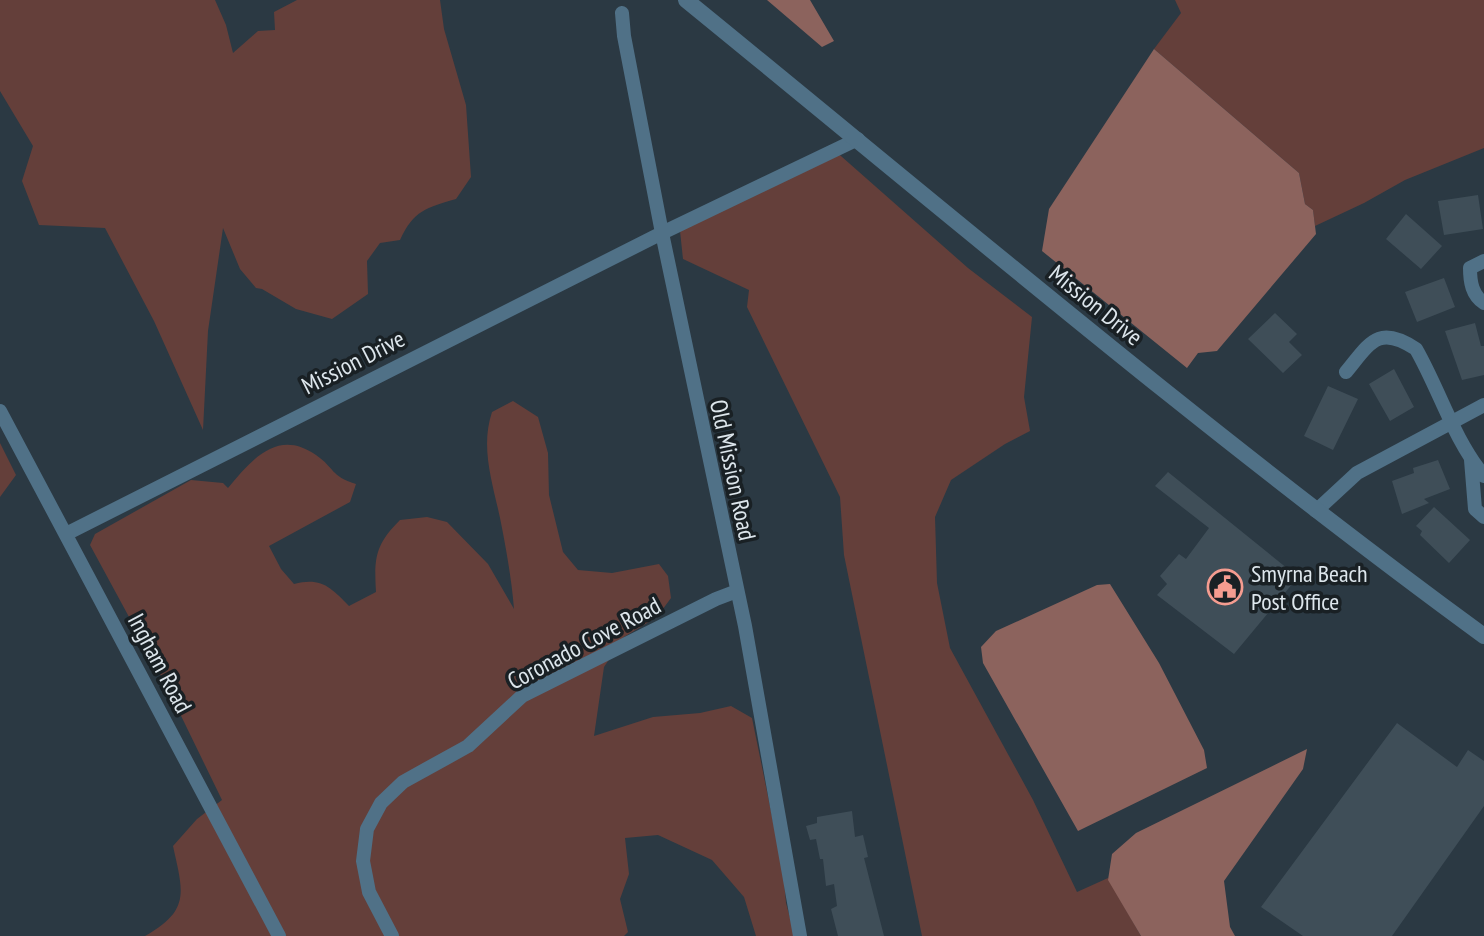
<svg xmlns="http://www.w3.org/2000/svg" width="1484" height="936" viewBox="0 0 1484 936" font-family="'PT Sans Narrow',sans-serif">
  <rect width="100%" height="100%" fill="#2b3943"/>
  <path fill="#643f3a" d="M0,0H215L226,25L233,53L258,31L275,30L274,12L297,0H440L444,29L466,105L471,177L456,199C426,208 414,210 400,240L380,243L367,261L368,294L332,319L296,309L262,289L256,288L240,269L223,228L208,331L203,430L154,321L105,228L39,225L22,181L33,146L0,91Z
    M1175,0H1484V148L1405,180L1364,203L1315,226L1313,210L1305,204L1299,173L1154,49L1181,13Z
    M833,149L968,268L1032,317L1024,397L1030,431L1005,444L951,480L935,517L937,583L950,648L1033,800L1077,892L1108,878L1141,936H922L844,555L840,497L747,307L749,290L683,259L680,231Z
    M513,401L538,417L548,453L549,495L563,552L578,570L612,573L659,564L668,576L671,598L657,617L624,637L604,667L594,736L653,717L700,713L731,706L752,718L783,870L786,903L795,936H756L744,897L712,860L658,835L625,838L629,874L620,899L628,932L624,936H145C191,910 183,892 173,846L197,819L222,800L167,687L90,545L95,534L191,480L223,483L228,488C252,459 278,428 316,455C335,468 330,476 356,484L350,502L269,546L281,569L294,584C322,577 331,588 349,606L376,592C374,558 375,545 400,520L427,517L447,522L488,564L514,609C512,583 507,554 502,528C495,489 479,451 492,412Z
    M0,443L16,475L0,497Z"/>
  <path fill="#8c635d" d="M767,0H810L834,41L822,47Z
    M1154,49L1299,173L1305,204L1313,210L1316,234L1217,351L1198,353L1187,368L1042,251L1049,209Z
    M1110,584L1159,663L1204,750L1207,768L1078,831L983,663L981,647L996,631L1097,585Z
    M1307,749L1303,769L1224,881L1230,927L1235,936H1141L1108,880L1112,854L1136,833Z"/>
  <path fill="#3f4e58" d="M1478,195L1483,229L1444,235L1438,201Z
    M1406,214L1442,246L1421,269L1386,239Z
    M1444,278L1455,307L1417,322L1405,292Z
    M1275,313L1297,334L1289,342L1302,355L1283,373L1248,339Z
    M1475,323L1481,346H1484V375L1462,380L1445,331Z
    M1394,369L1414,407L1390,421L1369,384Z
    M1328,386L1358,399L1333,450L1304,436Z
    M1438,460L1450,489L1424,499L1429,503L1402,514L1392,481L1414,473L1413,468Z
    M1168,472L1298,577L1234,654L1157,595L1167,584L1160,576L1179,554L1186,559L1209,528L1155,486Z
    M1434,507L1470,540L1449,563L1420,535L1422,531L1416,526Z
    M1397,723L1457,767L1468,750L1484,761V806L1392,936H1303L1261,907Z
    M852,811L855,837L863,835L868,857L864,858L884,936H838L831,909L837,906L834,884L826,886L823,859H820L816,839L810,840L806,826L817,823V817Z"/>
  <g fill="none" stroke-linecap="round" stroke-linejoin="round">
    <path stroke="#507187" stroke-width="14" d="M622,13L624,36L662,233L745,626L800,936
      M1484,261L1470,268C1470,282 1472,295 1484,303
      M1346,372C1370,343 1378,324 1416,349C1440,391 1453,438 1484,476
      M0,411L279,936
      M1471,460L1475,509L1484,517
      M1316,511L1357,473L1484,405
      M66,534L662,233L858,139
      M392,936L369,892L363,861L367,829L381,803L403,782L468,746L522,696L716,599L737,591"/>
    <path stroke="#507187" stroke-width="16" d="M686,0C950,215 1209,435 1484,636"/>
  </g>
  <defs>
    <g id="civic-ring" transform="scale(1.8)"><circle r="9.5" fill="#192024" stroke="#f59c90" stroke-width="1.5"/><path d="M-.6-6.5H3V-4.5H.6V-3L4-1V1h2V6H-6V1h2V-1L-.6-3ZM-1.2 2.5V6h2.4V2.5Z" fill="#f59c90"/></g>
  </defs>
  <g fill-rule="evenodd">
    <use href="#civic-ring" x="1225" y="587"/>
  </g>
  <g text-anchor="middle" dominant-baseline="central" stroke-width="7" stroke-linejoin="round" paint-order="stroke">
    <g font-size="24" fill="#dde6ec" stroke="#192024">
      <text transform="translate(1096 305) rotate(39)">Mission Drive</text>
      <text transform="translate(353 362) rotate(-27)">Mission Drive</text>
      <text transform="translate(733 470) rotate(78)">Old Mission Road</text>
      <text transform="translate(584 643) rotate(-28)">Coronado Cove Road</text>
      <text transform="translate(160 663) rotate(62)">Ingham Road</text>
    </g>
    <g font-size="24" fill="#dde6ec" stroke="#192024" text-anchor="start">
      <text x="1251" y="573">Smyrna Beach<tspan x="1251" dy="28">Post Office</tspan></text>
    </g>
  </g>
</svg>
